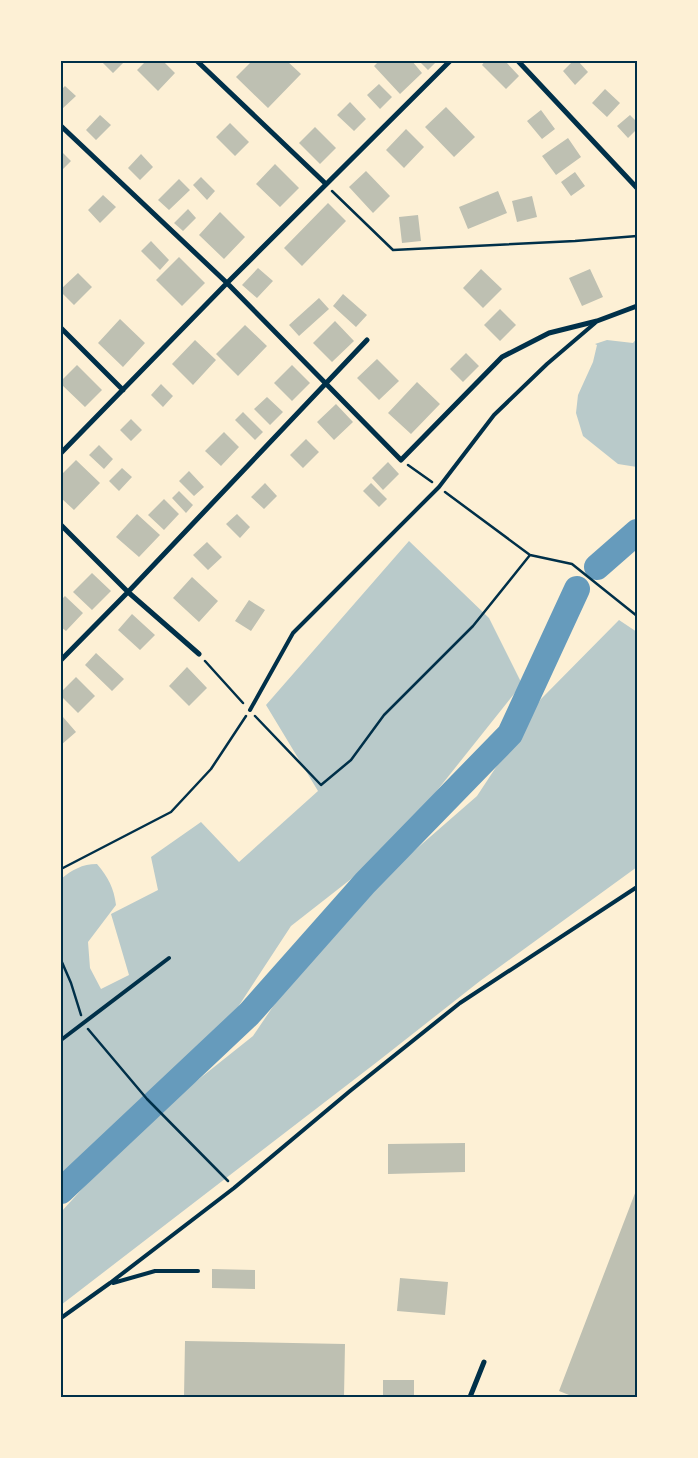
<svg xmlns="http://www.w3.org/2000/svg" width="698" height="1458" viewBox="0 0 698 1458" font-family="'Exo 2',sans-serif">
  <rect width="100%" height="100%" fill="#fdf0d5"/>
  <path fill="#b9caca" d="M637,338V467L618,464L583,436L576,413L578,395L593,362L597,345L595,344L607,340L633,343Z
    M409,541L489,618L522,684L392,847L291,926L238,1007L157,1092L61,1179V879C72,870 82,864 97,864C108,877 114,888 116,905L88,942L90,968L101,989L129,975L111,914L158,890L151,857L201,822L239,862L318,791L266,705Z
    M619,620L637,632V867L480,981L377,1062L61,1305V1212L140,1126L253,1036L312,949L360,898L477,796L541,699Z"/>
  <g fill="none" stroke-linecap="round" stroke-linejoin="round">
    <path stroke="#669bbc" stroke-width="26" d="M597,567L637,532
      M61,1191L249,1014L365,883L510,734L577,589"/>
  </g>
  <path fill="#bec0b2" d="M101,61H125L113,73Z
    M146,61H163L175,73L158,91L137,70Z
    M252,61H287L301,74L268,108L236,77Z
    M379,61H412L422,73L400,94L374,66Z
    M419,61H437L428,70Z
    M485,61H505L519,76L506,89L482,65Z
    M573,61H578L588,72L575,85L563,71Z
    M379,84L392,97L380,109L367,95Z
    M65,86L76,96L62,109L61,90Z
    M605,89L620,103L607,117L592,103Z
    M350,102L366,119L354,131L337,115Z
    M446,107L475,137L454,157L425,127Z
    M541,110L555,129L542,139L527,121Z
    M100,115L111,125L96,140L86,130Z
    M630,115L637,122V129L628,138L617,126Z
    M230,123L249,142L235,156L216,137Z
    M315,127L336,148L320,164L299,143Z
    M406,129L424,147L404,168L386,150Z
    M568,138L581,157L556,175L542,156Z
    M61,151L71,161L61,171Z
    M141,154L153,167L140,180L128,168Z
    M275,164L299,188L280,207L256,184Z
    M366,171L390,196L373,213L349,187Z
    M575,172L585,186L571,196L561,182Z
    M201,177L215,191L207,200L193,185Z
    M179,179L190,190L169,210L158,200Z
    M498,191L507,213L468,229L459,207Z
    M103,195L116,207L100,223L88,210Z
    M532,196L537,217L517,222L512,201Z
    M328,203L346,221L302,266L284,248Z
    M188,209L196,218L183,231L174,223Z
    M220,212L245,237L224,259L199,235Z
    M418,215L421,241L402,243L399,217Z
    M151,241L169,260L160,270L141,251Z
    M179,257L205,283L182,306L156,280Z
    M258,268L273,281L257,298L242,285Z
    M481,269L502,289L483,308L463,288Z
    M590,269L603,297L582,306L569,278Z
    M78,273L92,287L74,305L61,292V289Z
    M343,294L367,315L356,327L333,306Z
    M319,298L329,309L299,336L289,325Z
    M500,309L516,325L500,341L484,325Z
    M120,319L145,343L123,367L98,343Z
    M335,321L354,341L332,362L313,343Z
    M245,325L267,346L238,376L216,354Z
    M195,340L216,360L193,385L172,364Z
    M466,353L479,366L463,382L450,369Z
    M377,359L399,381L379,400L357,378Z
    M77,365L102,390L85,407L61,384V381Z
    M292,365L310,383L292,401L274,383Z
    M417,382L440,404L411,434L388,413Z
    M161,384L173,396L163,407L151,395Z
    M267,397L283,412L270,425L254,409Z
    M336,404L353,422L334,440L317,422Z
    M243,412L263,432L255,440L235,420Z
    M131,419L142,430L131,441L120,430Z
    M224,432L239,447L221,466L205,451Z
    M306,439L319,452L303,468L290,455Z
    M99,445L113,459L104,469L89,455Z
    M76,460L100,483L74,510L61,498V475Z
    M388,462L399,474L383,490L372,478Z
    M122,468L132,477L119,491L109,481Z
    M189,471L204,487L194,496L179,481Z
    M265,483L277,496L264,509L251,497Z
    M371,483L387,499L379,507L363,491Z
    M179,491L193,505L186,513L172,498Z
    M164,499L179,514L164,530L148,515Z
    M137,514L160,535L139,557L116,537Z
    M237,514L250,527L240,538L226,524Z
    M207,542L222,557L208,570L193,555Z
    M92,573L111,591L92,610L73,592Z
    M192,577L218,601L199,622L173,598Z
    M65,596L83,613L66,631L61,627V600Z
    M249,600L265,610L251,631L235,621Z
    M132,614L155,635L140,650L118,630Z
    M96,653L124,679L112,691L85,665Z
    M187,667L207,688L189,706L169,686Z
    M76,677L95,696L78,713L61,696V692Z
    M63,717L76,732L61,745V719Z
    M465,1143V1172L388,1174V1144Z
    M637,1188V1397H574L559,1391Z
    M212,1269L255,1270V1289L212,1288Z
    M400,1278L448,1282L445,1315L397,1311Z
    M185,1341L345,1344L344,1397H184Z
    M383,1380H414V1397H383Z"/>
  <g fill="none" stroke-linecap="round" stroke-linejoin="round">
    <path stroke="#003049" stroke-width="2.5" d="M332,191L393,250L575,241L637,236
      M408,465L432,482
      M445,492L530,555L572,564L637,616
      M205,661L243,703
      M255,716L321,785L351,760L384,715L473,626L530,555
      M61,869L171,812L211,769L246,716
      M61,960L71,983L81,1015
      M88,1029L147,1099L228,1181"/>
    <path stroke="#003049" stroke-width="4" d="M250,710L293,633L439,487L494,415L547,364L595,323
      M61,1040L169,958
      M113,1283L155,1271H198
      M61,1318L110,1283L234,1188L350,1091L460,1003L637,887"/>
    <path stroke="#003049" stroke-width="5" d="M197,61L326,184
      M518,61L637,188
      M61,126L227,283L401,460L502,357L549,333L597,321L637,306
      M61,328L123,390
      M61,453L227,283L450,61
      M61,525L128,592L199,654
      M61,660L128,592L367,340
      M470,1397L484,1362"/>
  </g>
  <rect width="698" height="1458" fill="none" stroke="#fdf0d5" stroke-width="125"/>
  <rect x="62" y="62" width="574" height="1334" fill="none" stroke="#003049" stroke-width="2"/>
</svg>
